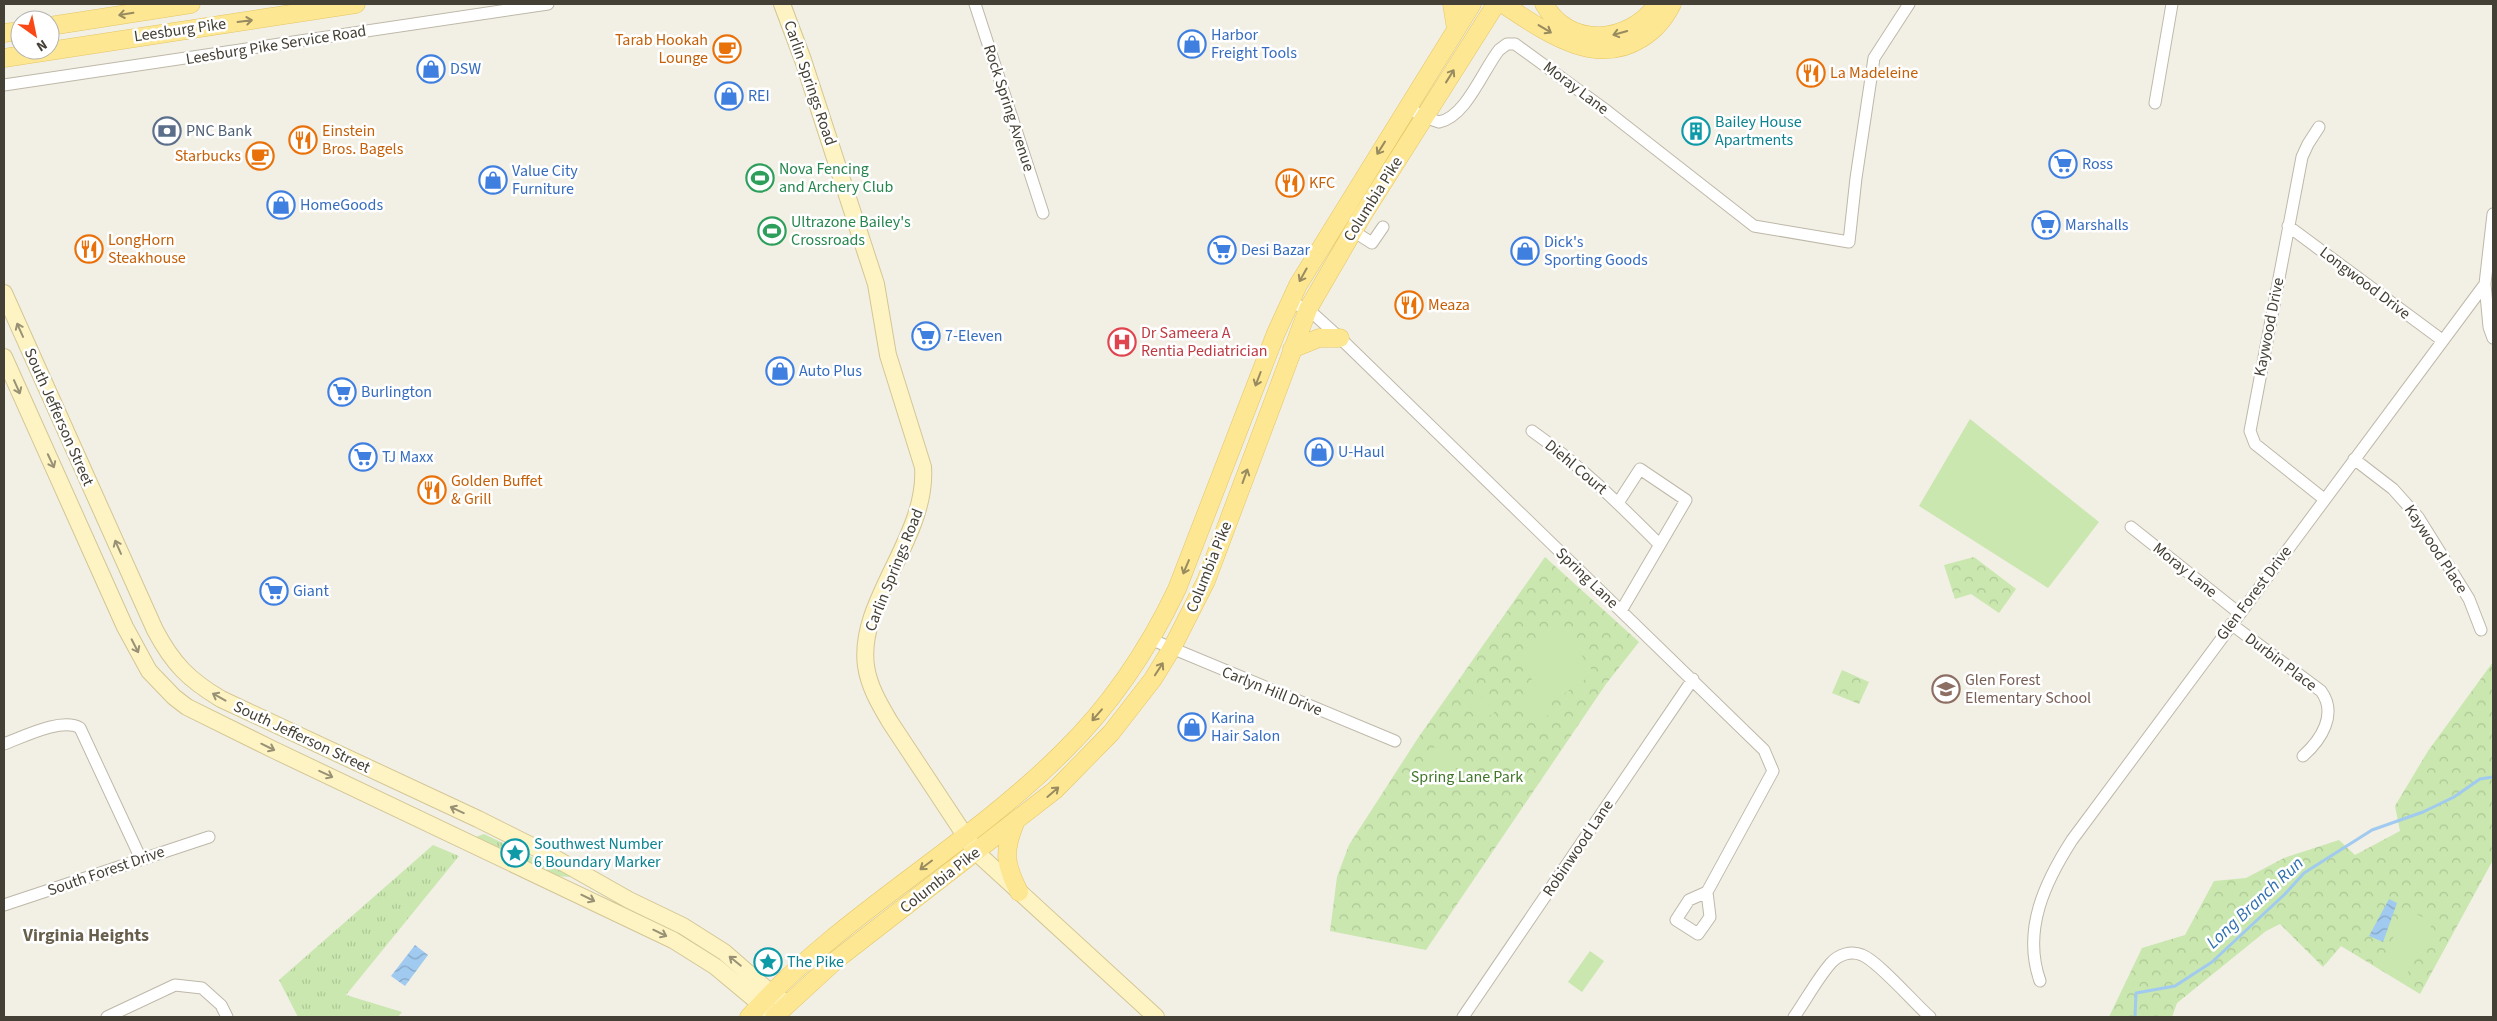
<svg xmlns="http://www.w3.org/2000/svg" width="2497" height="1021" viewBox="0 0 2497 1021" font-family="'Source Sans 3',sans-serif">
  <defs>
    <pattern id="grass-tufts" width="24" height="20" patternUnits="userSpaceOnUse" patternTransform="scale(1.25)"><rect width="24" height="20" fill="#c9e7ae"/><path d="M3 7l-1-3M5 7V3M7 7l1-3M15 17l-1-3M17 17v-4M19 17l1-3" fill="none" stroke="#aec796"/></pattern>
    <pattern id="forest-crowns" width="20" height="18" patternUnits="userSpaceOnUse" patternTransform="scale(1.25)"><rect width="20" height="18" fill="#c9e7ae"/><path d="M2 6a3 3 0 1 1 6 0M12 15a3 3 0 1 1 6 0" fill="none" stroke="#aec796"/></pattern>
    <pattern id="water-waves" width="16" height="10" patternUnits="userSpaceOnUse" patternTransform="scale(1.25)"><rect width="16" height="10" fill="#a1caf0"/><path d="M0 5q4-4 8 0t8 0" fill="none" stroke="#85a5c3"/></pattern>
  </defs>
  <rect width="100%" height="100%" fill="#f2efe5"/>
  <path fill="url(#grass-tufts)" d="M484,834L573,877L553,876L473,838Z
    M433,845L459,856L346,995L402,1012L398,1017H298L279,980Z"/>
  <path fill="url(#forest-crowns)" d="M1545,557L1639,642L1606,684L1426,950L1330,931L1337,877L1349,845L1418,738Z
    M1974,557L2016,589L1999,613L1971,594L1955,599L1944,565Z
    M2493,662V860L2420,994L2341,946L2323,967L2280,924L2266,931L2177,1003L2172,1017H2109L2142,948L2185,935L2214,881L2246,878L2284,858L2339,840L2355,855L2400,831L2395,806L2428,751Z
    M1842,670L1869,682L1859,704L1832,693Z"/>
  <path fill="#c9e7ae" d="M1970,419L2099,522L2048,588L1919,506Z
    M1560,625L1594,673L1549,704L1554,711L1537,723L1519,698L1536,685L1515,656Z
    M1483,696L1495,712L1480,722L1469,706Z
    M1434,747L1460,754L1453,779L1427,773Z
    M2407,910L2433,922L2405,978L2379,966Z
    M1590,951L1604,961L1582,992L1568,982Z"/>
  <path fill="url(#water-waves)" d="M2389,899L2397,903L2383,942L2369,936Z
    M415,945L428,955L405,986L391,976Z"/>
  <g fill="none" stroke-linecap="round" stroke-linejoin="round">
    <path stroke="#a1caf0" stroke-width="3" d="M2135,1017L2136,993L2175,986L2212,962L2285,894L2304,873L2372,830L2423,812L2454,797L2480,779L2493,777"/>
    <g stroke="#beb8a8" stroke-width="13">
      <path id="street" d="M975,4L1043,213
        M4,85L548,4
        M2155,103L2172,4
        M1407,107L1424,117L1439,122C1466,117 1483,70 1499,50L1507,44H1515L1607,111L1754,226L1849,242L1856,178L1874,58L1909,4
        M2319,127L2308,144L2302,157L2250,431L2255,444L2324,499
        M2288,226L2442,340
        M1353,231L1372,243L1383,227
        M2485,284L2489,327L2493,338
        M1289,302L1308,309L1340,338L1764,750L1773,771L1707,892L1710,917L1698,934L1676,920L1689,900L1707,892
        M1532,431C1579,464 1619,504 1659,544
        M2354,459L2393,489L2418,517L2469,599L2481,630
        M1618,503L1640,469L1686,500L1621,611
        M2131,527L2239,613
        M2231,624L2321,691C2338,714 2321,740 2303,756
        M1150,639L1395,741
        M4,744C23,737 62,717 80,728L141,859
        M4,905L209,837
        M2040,981C2022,930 2045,882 2072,840L2485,284L2493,214
        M107,1017L175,985L202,988L221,1005L227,1017
        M1463,1017L1693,679
        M1794,1017C1806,1000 1817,979 1831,963C1838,955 1851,950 1862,955C1878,961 1915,1004 1930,1017"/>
    </g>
    <g stroke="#d3c695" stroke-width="18">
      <path id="secondary" d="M782,4L803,60L876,284L888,355L923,467C928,537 857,601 866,666C869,687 880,705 890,722L976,852L1156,1017
        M4,293L155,630C173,664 189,680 221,699L478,819L546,853L629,900L683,926L724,952L771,993L788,1004
        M4,357L125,627L149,671L174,697L187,707L274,750L673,940L716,967L771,1013"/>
    </g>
    <g stroke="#e3c663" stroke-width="19">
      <path id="primary" d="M1452,4L1456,29
        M1503,4C1543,30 1594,69 1642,38C1655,30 1665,18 1672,4
        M1544,4C1569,49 1630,44 1657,4
        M50,26L191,4
        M4,33L20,31
        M4,58L356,4
        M1292,349L1319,338H1340
        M1015,823C1003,852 1005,864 1019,892
        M749,1017C841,914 966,849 1063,752C1111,705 1148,650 1177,589L1276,333L1298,285L1472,4
        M774,1017L836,960L1055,790L1111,733L1153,679L1172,648L1206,581L1308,309L1362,216L1496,4"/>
    </g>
    <use href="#street" stroke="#fff" stroke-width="11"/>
    <use href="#secondary" stroke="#fef4c3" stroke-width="16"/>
    <use href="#primary" stroke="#fee793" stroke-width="18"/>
  </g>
  <defs><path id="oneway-shaft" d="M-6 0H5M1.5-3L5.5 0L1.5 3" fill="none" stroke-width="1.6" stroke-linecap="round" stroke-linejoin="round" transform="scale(1.25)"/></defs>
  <g stroke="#988b5f">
    <use href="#oneway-shaft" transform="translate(126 14) rotate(171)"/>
    <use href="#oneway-shaft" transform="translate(245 21) rotate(-7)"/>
    <use href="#oneway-shaft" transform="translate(1545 29) rotate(31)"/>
    <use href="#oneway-shaft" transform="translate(1620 33) rotate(164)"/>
    <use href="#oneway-shaft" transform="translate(1450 76) rotate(-58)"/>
    <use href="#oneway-shaft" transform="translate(1381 148) rotate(122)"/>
    <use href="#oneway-shaft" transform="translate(1303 275) rotate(119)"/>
    <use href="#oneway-shaft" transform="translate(1258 379) rotate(111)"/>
    <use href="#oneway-shaft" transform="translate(1245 476) rotate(-70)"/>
    <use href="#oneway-shaft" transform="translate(1186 567) rotate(113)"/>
    <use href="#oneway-shaft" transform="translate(1159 669) rotate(-57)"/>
    <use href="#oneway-shaft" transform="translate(1097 715) rotate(131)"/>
    <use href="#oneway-shaft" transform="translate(1053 792) rotate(-41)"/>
    <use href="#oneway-shaft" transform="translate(926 865) rotate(143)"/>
  </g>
  <g stroke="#989175">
    <use href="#oneway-shaft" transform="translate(20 330) rotate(-114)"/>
    <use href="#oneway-shaft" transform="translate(17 387) rotate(66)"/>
    <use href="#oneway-shaft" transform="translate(51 461) rotate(65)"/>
    <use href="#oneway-shaft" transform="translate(118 547) rotate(-114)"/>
    <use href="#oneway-shaft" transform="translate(135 646) rotate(63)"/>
    <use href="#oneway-shaft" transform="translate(219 697) rotate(-151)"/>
    <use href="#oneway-shaft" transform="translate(268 747) rotate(26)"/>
    <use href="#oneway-shaft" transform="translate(326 774) rotate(25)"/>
    <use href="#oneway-shaft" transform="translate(457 810) rotate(-155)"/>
    <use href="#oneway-shaft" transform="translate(588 898) rotate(26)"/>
    <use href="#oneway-shaft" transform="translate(660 933) rotate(26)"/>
    <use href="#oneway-shaft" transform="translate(735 961) rotate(-141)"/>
  </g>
  <defs>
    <g id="shop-ring" transform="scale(1.4375)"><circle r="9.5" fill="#fff" stroke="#3f7fe0" stroke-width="1.5"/><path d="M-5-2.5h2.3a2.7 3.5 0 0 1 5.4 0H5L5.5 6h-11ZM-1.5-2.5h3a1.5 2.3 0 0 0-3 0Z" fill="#3f7fe0"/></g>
    <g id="cafe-ring" transform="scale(1.4375)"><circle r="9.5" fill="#fff" stroke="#e8710a" stroke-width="1.5"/><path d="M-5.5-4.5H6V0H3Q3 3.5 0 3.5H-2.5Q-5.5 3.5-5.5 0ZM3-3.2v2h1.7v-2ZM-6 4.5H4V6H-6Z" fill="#e8710a"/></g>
    <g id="restaurant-ring" transform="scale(1.4375)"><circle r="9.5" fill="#fff" stroke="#e8710a" stroke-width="1.5"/><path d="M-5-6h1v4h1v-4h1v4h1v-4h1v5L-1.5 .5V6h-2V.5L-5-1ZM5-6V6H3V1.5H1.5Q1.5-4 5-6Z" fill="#e8710a"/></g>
    <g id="bank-ring" transform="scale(1.4375)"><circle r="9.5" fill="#fff" stroke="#5c6f8a" stroke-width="1.5"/><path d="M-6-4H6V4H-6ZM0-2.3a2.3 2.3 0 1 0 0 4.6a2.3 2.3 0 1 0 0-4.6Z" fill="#5c6f8a"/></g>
    <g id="building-ring" transform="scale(1.4375)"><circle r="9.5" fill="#fff" stroke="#0f9aa8" stroke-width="1.5"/><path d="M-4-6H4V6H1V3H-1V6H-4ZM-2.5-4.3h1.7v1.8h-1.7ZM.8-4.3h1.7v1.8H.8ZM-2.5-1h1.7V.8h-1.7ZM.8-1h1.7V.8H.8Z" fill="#0f9aa8"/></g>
    <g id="supermarket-ring" transform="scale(1.4375)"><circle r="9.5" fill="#fff" stroke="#3f7fe0" stroke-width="1.5"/><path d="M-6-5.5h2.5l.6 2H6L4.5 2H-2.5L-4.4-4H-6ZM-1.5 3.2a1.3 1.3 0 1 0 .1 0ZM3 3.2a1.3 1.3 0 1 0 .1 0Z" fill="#3f7fe0"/></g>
    <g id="stadium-ring" transform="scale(1.4375)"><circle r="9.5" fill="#fff" stroke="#2e9e5b" stroke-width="1.5"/><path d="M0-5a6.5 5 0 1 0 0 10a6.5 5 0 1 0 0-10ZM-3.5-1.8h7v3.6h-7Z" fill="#2e9e5b"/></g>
    <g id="hospital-ring" transform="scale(1.4375)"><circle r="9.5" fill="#fff" stroke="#e0444e" stroke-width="1.5"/><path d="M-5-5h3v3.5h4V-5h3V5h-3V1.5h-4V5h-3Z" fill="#e0444e"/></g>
    <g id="school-ring" transform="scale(1.4375)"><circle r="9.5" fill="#fff" stroke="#8d6e63" stroke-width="1.5"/><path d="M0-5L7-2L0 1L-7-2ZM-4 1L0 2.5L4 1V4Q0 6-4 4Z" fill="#8d6e63"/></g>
    <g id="sight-ring" transform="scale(1.4375)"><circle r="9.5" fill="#fff" stroke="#0f9aa8" stroke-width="1.5"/><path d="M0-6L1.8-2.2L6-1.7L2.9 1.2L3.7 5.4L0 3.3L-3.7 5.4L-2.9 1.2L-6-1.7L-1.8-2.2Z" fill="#0f9aa8"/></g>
  </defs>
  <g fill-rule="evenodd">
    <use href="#shop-ring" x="1192" y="44"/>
    <use href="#cafe-ring" x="727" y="49"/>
    <use href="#shop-ring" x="431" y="69"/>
    <use href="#restaurant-ring" x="1811" y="73"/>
    <use href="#shop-ring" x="729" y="96"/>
    <use href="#bank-ring" x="167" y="131"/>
    <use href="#building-ring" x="1696" y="131"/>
    <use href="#restaurant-ring" x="303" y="140"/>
    <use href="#cafe-ring" x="260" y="156"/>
    <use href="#supermarket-ring" x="2063" y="164"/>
    <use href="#stadium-ring" x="760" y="178"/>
    <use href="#shop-ring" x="493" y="180"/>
    <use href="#restaurant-ring" x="1290" y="183"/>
    <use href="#shop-ring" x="281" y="205"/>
    <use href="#supermarket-ring" x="2046" y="225"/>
    <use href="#stadium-ring" x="772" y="231"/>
    <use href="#restaurant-ring" x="89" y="249"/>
    <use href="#supermarket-ring" x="1222" y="250"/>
    <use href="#shop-ring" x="1525" y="251"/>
    <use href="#restaurant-ring" x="1409" y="305"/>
    <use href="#supermarket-ring" x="926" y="336"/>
    <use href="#hospital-ring" x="1122" y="342"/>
    <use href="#shop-ring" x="780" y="371"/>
    <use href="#supermarket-ring" x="342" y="392"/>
    <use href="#shop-ring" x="1319" y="452"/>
    <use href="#supermarket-ring" x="363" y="457"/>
    <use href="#restaurant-ring" x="432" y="490"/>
    <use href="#supermarket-ring" x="274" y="591"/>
    <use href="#school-ring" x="1946" y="689"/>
    <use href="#shop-ring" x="1192" y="727"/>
    <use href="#sight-ring" x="515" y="853"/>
    <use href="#sight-ring" x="768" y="962"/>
  </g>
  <g text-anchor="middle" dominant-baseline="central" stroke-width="5" stroke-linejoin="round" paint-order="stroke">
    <g font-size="16" fill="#454035" stroke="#fff">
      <text transform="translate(180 30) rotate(-8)">Leesburg Pike</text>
      <text transform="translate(276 45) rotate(-9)">Leesburg Pike Service Road</text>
      <text transform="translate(810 83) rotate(71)">Carlin Springs Road</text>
      <text transform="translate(1576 88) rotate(37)">Moray Lane</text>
      <text transform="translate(1009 108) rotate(72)">Rock Spring Avenue</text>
      <text transform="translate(1373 199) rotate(-58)">Columbia Pike</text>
      <text transform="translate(2365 283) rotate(37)">Longwood Drive</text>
      <text transform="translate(2269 327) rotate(-79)">Kaywood Drive</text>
      <text transform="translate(59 417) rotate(66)">South Jefferson Street</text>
      <text transform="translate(1576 467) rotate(40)">Diehl Court</text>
      <text transform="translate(2436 549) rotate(57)">Kaywood Place</text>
      <text transform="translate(1209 567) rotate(-68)">Columbia Pike</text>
      <text transform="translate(894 570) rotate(-68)">Carlin Springs Road</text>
      <text transform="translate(2185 570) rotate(39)">Moray Lane</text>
      <text transform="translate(1587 578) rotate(44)">Spring Lane</text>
      <text transform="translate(2254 593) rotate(-53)">Glen Forest Drive</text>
      <text transform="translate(2281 662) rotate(37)">Durbin Place</text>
      <text transform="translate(1272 691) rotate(22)">Carlyn Hill Drive</text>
      <text transform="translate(302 737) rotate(25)">South Jefferson Street</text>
      <text transform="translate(1578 848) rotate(-56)">Robinwood Lane</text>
      <text transform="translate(106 871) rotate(-19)">South Forest Drive</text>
      <text transform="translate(940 880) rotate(-38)">Columbia Pike</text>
    </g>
    <g font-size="16" fill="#366cbe" stroke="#fff" text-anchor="start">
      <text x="1211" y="35">Harbor<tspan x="1211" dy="18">Freight Tools</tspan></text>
      <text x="450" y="69">DSW</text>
      <text x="748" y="96">REI</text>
      <text x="2082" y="164">Ross</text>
      <text x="512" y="171">Value City<tspan x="512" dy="18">Furniture</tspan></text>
      <text x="300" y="205">HomeGoods</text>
      <text x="2065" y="225">Marshalls</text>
      <text x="1544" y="242">Dick's<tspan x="1544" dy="18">Sporting Goods</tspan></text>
      <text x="1241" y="250">Desi Bazar</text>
      <text x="945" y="336">7-Eleven</text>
      <text x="799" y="371">Auto Plus</text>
      <text x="361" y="392">Burlington</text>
      <text x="1338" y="452">U-Haul</text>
      <text x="382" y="457">TJ Maxx</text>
      <text x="293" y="591">Giant</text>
      <text x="1211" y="718">Karina<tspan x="1211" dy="18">Hair Salon</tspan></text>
    </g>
    <g font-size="16" fill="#c56008" stroke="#fff" text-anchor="start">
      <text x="708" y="40" text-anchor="end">Tarab Hookah<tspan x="708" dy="18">Lounge</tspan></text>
      <text x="1830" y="73">La Madeleine</text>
      <text x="322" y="131">Einstein<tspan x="322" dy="18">Bros. Bagels</tspan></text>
      <text x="241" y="156" text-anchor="end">Starbucks</text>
      <text x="1309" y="183">KFC</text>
      <text x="108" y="240">LongHorn<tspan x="108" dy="18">Steakhouse</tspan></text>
      <text x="1428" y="305">Meaza</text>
      <text x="451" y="481">Golden Buffet<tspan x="451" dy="18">&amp; Grill</tspan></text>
    </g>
    <g font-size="16" fill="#0d838f" stroke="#fff" text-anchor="start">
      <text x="1715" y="122">Bailey House<tspan x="1715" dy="18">Apartments</tspan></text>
      <text x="534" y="844">Southwest Number<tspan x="534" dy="18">6 Boundary Marker</tspan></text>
      <text x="787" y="962">The Pike</text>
    </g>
    <g font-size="16" fill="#4e5e75" stroke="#fff" text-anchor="start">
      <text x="186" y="131">PNC Bank</text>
    </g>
    <g font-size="16" fill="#27864d" stroke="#fff" text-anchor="start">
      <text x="779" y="169">Nova Fencing<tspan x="779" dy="18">and Archery Club</tspan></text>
      <text x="791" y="222">Ultrazone Bailey's<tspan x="791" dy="18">Crossroads</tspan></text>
    </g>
    <g font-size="16" fill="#be3a42" stroke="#fff" text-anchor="start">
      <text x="1141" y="333">Dr Sameera A<tspan x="1141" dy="18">Rentia Pediatrician</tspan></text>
    </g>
    <g font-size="16" fill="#785e54" stroke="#fff" text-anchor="start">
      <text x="1965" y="680">Glen Forest<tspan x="1965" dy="18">Elementary School</tspan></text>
    </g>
    <g font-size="16" fill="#407628" stroke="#fff">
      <text x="1467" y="777">Spring Lane Park</text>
    </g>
    <g font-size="18" font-style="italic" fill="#2f70b0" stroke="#fff">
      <text transform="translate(2255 903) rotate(-43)">Long Branch Run</text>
    </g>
    <g font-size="18" font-weight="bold" fill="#685e4c" stroke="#fff">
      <text x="86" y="935">Virginia Heights</text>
    </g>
  </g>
  <rect width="2497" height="1021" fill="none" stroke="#454035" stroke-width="10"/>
  <g transform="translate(35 35) rotate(147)"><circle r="24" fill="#ffffff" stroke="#b5b3ae"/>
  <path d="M0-4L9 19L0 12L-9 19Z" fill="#f94816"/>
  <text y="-8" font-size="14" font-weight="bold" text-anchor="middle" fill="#454035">N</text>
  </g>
</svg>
